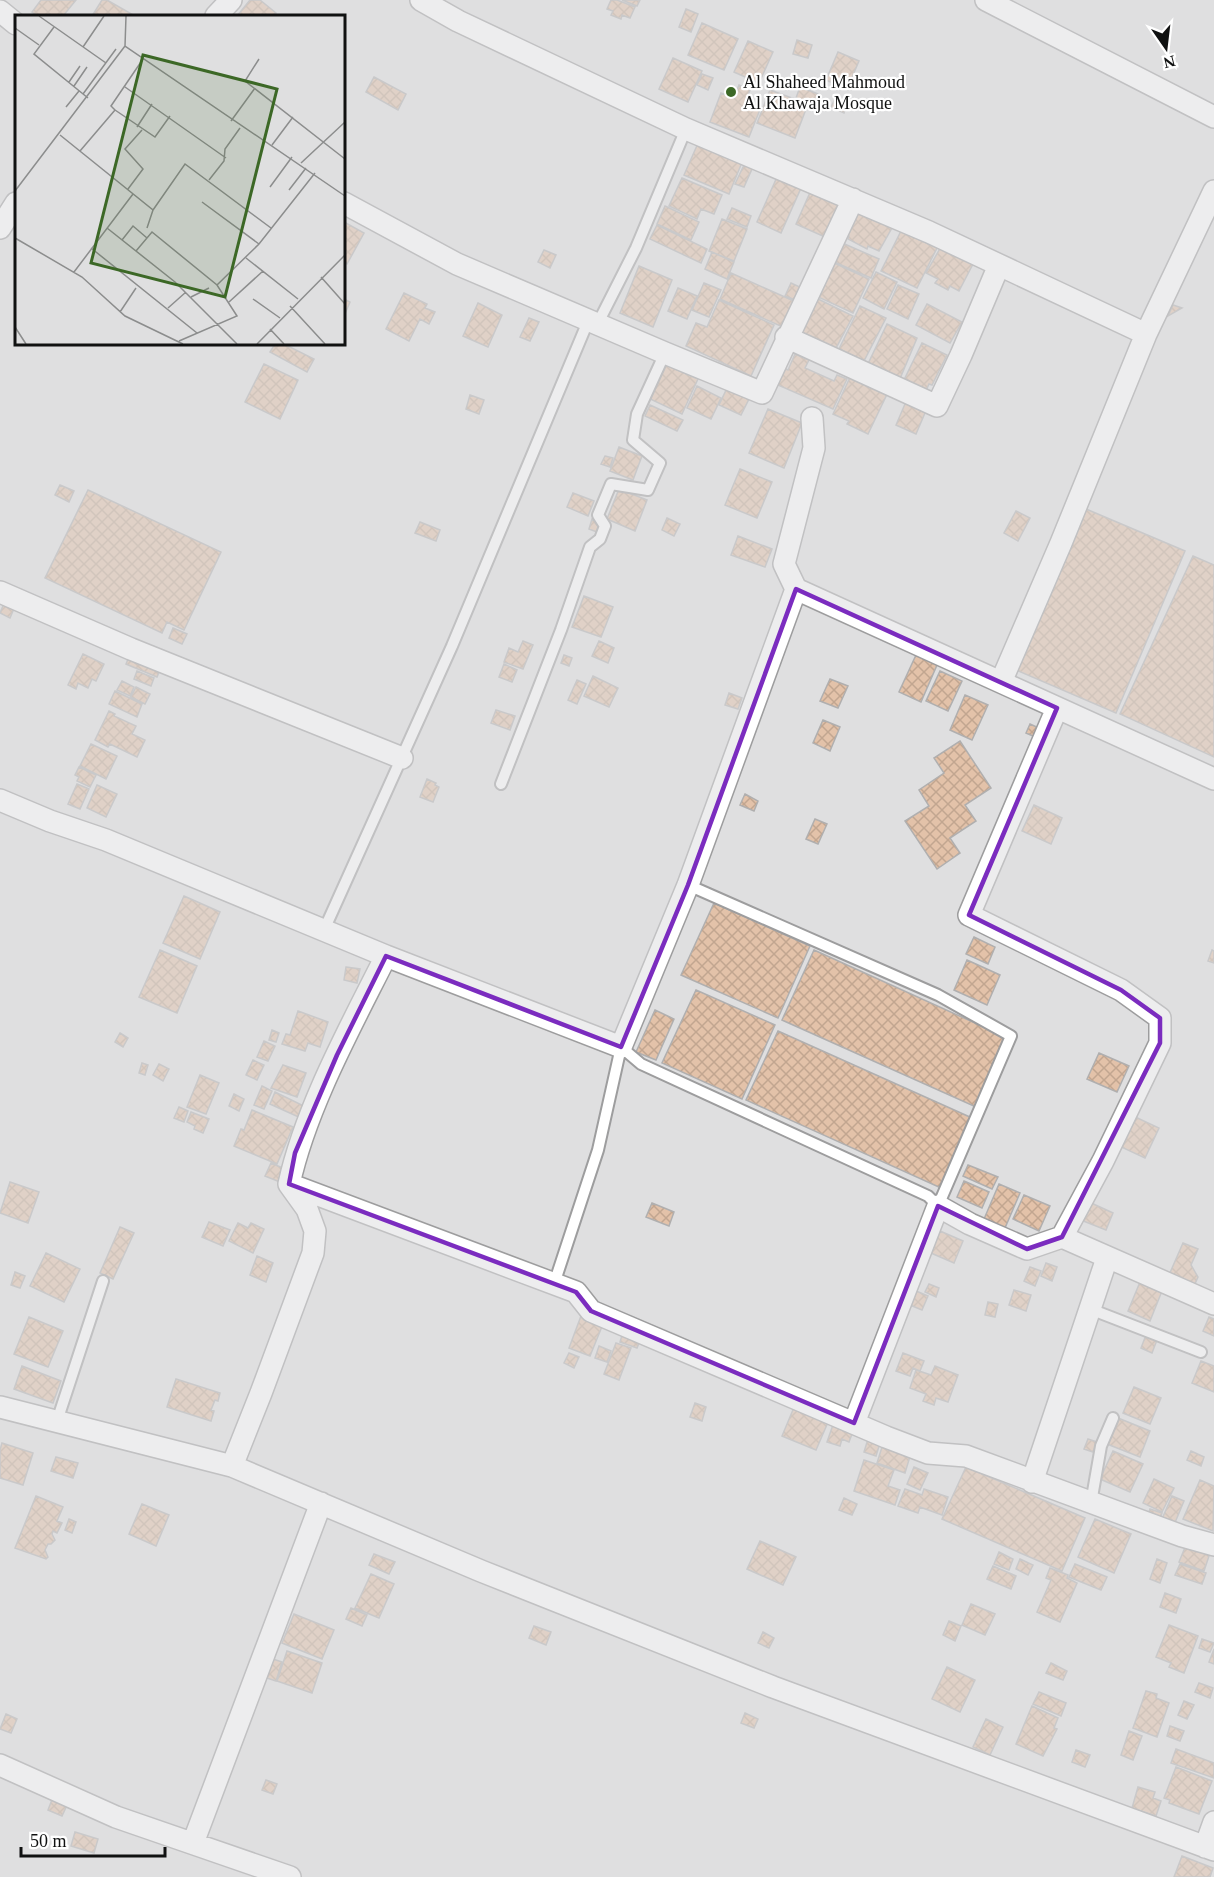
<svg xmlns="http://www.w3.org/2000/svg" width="1214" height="1877" viewBox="0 0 1214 1877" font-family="Georgia,serif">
  <defs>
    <pattern id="building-cross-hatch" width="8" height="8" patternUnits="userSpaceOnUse" patternTransform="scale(1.5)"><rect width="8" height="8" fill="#e3c2a9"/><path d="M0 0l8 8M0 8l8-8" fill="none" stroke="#c2a690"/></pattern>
  </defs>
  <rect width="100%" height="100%" fill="#dfdfe0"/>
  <path fill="url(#building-cross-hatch)" stroke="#b0afaf" stroke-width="1.5" d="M41,0H76L63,16H38L32,12Z
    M102,0H107L135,16H92Z
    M250,0H260L276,13L273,16H237Z
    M611,0H617L635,7L630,18L622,15L621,19L611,15L613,11L607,9Z
    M622,0H640L637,6Z
    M686,9L698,14L691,32L679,27Z
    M702,23L738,39L724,70L688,55Z
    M797,40L812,45L808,58L793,54Z
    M748,41L773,52L759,83L734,72Z
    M838,52L859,61L847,89L826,80Z
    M673,58L702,71L688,102L659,89Z
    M702,74L713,78L708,90L697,85Z
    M374,77L406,94L398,110L366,92Z
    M739,85L750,90L746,101L761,107L749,137L710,122L721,93L734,98Z
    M800,87L818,94L814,104L796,98Z
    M770,90L808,104L795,138L757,123Z
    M835,99L847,104L844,113L831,107Z
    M699,141L743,160L729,194L684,175Z
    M744,165L752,169L744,187L735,184Z
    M777,177L801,188L781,233L757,222Z
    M682,178L722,195L714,214L701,209L697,219L669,206Z
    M812,188L841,201L825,237L796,224Z
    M665,206L699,222L691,240L657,224Z
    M732,208L751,216L747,227L727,219Z
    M858,208L893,226L879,251L868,246L867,249L848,239L849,236L844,234Z
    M722,219L747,229L734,261L709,251Z
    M344,222L364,233L347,264L344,262Z
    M657,225L707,249L701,263L650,239Z
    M901,231L937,248L917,288L881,271Z
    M840,242L879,259L871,278L832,261Z
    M942,245L974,262L959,291L950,286L948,290L935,283L938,279L926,273Z
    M544,250L556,255L550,268L538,262Z
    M712,252L734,262L727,279L705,269Z
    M832,262L869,279L853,313L816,296Z
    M639,266L672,280L653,327L620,313Z
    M876,272L897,282L884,309L863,298Z
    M731,273L796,302L785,328L720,299Z
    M704,283L721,290L709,317L692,310Z
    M791,283L804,289L798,301L785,296Z
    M898,285L919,294L908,319L887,309Z
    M678,288L697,296L687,319L668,311Z
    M404,293L427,304L425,308L435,312L429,324L420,319L409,341L386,329Z
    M816,298L853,316L835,350L798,332Z
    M344,299L350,302L344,316Z
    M719,300L774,325L751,376L686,346L696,323L707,327Z
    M478,303L502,315L488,347L463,336Z
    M927,304L962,322L950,343L916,325Z
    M1173,305L1182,308L1168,316Z
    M860,306L886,318L864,361L839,349Z
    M529,318L539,322L530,341L520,337Z
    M887,324L917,338L899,381L867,366Z
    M922,343L947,355L932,385L929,384L925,393L903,382Z
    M275,344H284L314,359L307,372L270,352Z
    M795,354L809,360L805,368L834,381L837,375L847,379L833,409L771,382L779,366L788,370Z
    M264,364L298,380L280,419L245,402Z
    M664,364L698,379L682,414L648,398Z
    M852,373L889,390L868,434L847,424L849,421L833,414Z
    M729,384L751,395L741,415L719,405Z
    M697,386L721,398L711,419L687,408Z
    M470,395L484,400L479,414L466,409Z
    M908,397L928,406L916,434L896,425Z
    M650,405L683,420L677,431L645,416Z
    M768,409L802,423L784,468L749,453Z
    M619,447L642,456L633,480L610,471Z
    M605,456L613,458L610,467L601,464Z
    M740,469L772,482L757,518L725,505Z
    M60,485L74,491L69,502L55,495Z
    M619,489L647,500L635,531L607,519Z
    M88,490L221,552L184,630L167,622L162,633L45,578Z
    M573,493L594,501L588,516L567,507Z
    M1086,509L1185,551L1116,713L1016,670Z
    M1016,511L1030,518L1018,541L1004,533Z
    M667,518L680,524L674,536L662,530Z
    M592,519L600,522L597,532L589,529Z
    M420,522L440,530L436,541L415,533Z
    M738,536L772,549L765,567L731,555Z
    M1193,556L1214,565V757L1120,714Z
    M584,596L613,607L601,637L572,627Z
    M5,601L15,606L10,618L0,613Z
    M173,628L187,634L182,644L169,638Z
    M523,641L533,645L523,669L504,662L509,648L518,652Z
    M599,641L614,648L608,663L592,656Z
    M131,652L162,665L157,677L126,664Z
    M83,654L104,664L96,681L92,679L88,688L78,683L76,689L68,685Z
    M564,655L572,658L569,666L561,663Z
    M916,655L937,665L921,702L899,692Z
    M504,664L517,670L512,682L499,677Z
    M137,671L154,678L151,686L134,679Z
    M940,671L962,681L948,711L926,701Z
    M593,676L618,688L609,707L584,696Z
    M830,679L848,686L838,708L820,701Z
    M577,680L586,684L577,704L568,700Z
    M122,681L134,687L130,696L117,690Z
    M136,687L150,694L145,704L131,697Z
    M115,691L142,704L137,717L109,704Z
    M729,693L742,698L738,709L725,705Z
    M965,695L988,705L972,740L950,730Z
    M496,710L515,716L510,730L491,723Z
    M109,711L115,714L114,716L136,726L132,734L145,740L137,757L110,744L108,747L95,740Z
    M823,720L840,727L830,751L813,743Z
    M1030,724L1043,730L1040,739L1026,733Z
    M960,741L991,788L965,805L976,821L950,838L960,853L937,869L905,821L929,806L919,790L944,773L934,758Z
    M91,744L117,756L106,779L80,766Z
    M79,767L96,775L90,787L77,781L79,777L75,775Z
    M427,779L436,783L435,785L439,787L433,802L420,797Z
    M77,784L89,789L80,809L68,804Z
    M97,785L117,794L106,817L87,808Z
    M745,794L758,801L754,811L740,805Z
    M1034,805L1062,818L1051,844L1022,831Z
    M815,819L827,824L818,844L806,839Z
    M184,896L220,912L200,959L163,943Z
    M714,903L810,946L778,1018L681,975Z
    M974,937L995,947L988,964L966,954Z
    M160,950L197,966L177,1013L139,997Z
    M814,950L1008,1038L976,1107L782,1020Z
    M1212,950L1214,951V963L1208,961Z
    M967,960L1000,975L987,1005L954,990Z
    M346,967L360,969L357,983L344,980Z
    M696,990L775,1025L742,1099L662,1063Z
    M655,1010L674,1019L656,1060L636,1052Z
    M298,1011L328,1022L320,1047L308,1043L305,1051L282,1044L286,1034L290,1035Z
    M272,1030L279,1033L276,1042L269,1040Z
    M778,1031L972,1118L941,1188L746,1100Z
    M120,1033L128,1038L123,1047L115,1042Z
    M264,1041L275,1046L268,1061L257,1057Z
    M1099,1053L1129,1066L1117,1092L1087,1079Z
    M253,1060L264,1065L257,1080L246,1075Z
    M142,1063L148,1065L145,1075L139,1073Z
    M159,1064L169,1069L163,1081L153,1075Z
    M283,1065L306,1073L297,1097L271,1088Z
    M200,1075L219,1083L206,1114L187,1107Z
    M262,1086L272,1091L264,1109L254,1105Z
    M275,1092L308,1108L303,1119L270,1104Z
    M234,1094L244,1099L239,1111L229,1106Z
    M179,1107L188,1111L184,1122L174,1118Z
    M252,1110L293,1127L277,1164L234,1146L241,1129L244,1130Z
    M191,1112L209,1119L203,1133L194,1129L195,1126L187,1122Z
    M1131,1115L1159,1128L1145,1158L1117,1145Z
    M271,1163L285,1169L280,1182L265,1176Z
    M968,1165L998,1177L992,1189L963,1176Z
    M964,1181L989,1192L982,1208L957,1197Z
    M10,1182L39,1192L28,1223L0,1213Z
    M999,1184L1020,1193L1005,1228L984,1219Z
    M1024,1195L1050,1206L1039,1231L1013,1219Z
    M1089,1202L1113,1213L1106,1230L1081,1220Z
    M652,1203L674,1212L669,1226L646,1217Z
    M209,1222L230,1230L223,1246L202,1237Z
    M238,1223L248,1228L251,1223L264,1229L253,1253L229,1241Z
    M120,1227L134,1233L113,1279L100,1273Z
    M940,1231L963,1241L954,1263L931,1253Z
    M1183,1243L1198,1249L1191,1265L1198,1277L1194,1286L1169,1275Z
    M46,1253L80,1269L64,1302L30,1286Z
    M257,1256L273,1263L266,1282L250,1275Z
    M1046,1263L1057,1267L1052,1281L1041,1276Z
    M1030,1267L1041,1271L1035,1286L1024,1281Z
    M15,1272L25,1276L20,1288L11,1285Z
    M1140,1282L1162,1291L1150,1321L1128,1311Z
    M929,1284L939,1288L936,1297L925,1292Z
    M1014,1290L1031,1295L1026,1311L1009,1305Z
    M916,1291L928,1296L922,1310L910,1305Z
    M988,1302L998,1304L995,1317L985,1315Z
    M581,1316L603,1324L590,1356L569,1348Z
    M29,1317L63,1331L48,1367L14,1354Z
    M1209,1317L1214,1319V1336L1203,1331Z
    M623,1332L641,1338L637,1348L620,1342Z
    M1146,1335L1157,1340L1152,1353L1141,1348Z
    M616,1343L631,1348L619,1380L604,1374Z
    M599,1346L611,1351L607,1362L595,1358Z
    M569,1353L579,1357L574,1368L564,1363Z
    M903,1353L924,1361L920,1371L913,1368L910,1376L896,1371Z
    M1201,1361L1214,1366V1392L1192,1383Z
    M22,1366L61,1381L53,1403L14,1389Z
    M935,1366L958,1375L948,1402L936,1398L934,1405L923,1401L926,1394L910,1388L916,1370L931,1375Z
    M176,1379L220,1393L218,1401L215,1400L211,1410L214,1411L211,1421L167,1407Z
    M1134,1387L1161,1398L1150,1424L1123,1413Z
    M695,1403L706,1407L702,1421L690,1417Z
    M795,1405L829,1420L816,1450L782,1436Z
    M1118,1418L1150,1431L1140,1457L1107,1444Z
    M835,1419L855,1426L849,1442L842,1439L840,1446L827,1442Z
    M868,1439L880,1443L876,1456L864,1452Z
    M1088,1439L1097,1442L1093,1452L1084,1449Z
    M2,1443L33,1453L23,1485L0,1478V1450Z
    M883,1444L911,1453L905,1473L877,1463Z
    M1113,1451L1143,1464L1130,1492L1100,1479Z
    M1191,1451L1204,1457L1201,1466L1187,1460Z
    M56,1457L78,1463L73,1478L51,1471Z
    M864,1460L894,1470L888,1486L900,1490L895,1505L854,1491Z
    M914,1467L928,1473L920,1490L907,1484Z
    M966,1467L1085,1518L1062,1571L942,1519Z
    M1154,1479L1174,1488L1162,1512L1143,1503Z
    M1200,1480L1214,1486L1213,1531L1183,1519Z
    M905,1489L922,1495L924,1489L948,1497L942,1515L920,1507L918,1513L898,1506Z
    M36,1496L63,1507L57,1521L62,1523L57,1533L53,1531L52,1534L55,1540L51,1544H48L45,1550L48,1557L46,1559L15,1548Z
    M1172,1496L1184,1501L1174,1525L1162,1519Z
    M844,1498L857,1504L852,1515L839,1510Z
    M142,1504L169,1515L156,1546L129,1534Z
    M1150,1509L1162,1513L1159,1522L1147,1518Z
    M69,1519L76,1522L72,1533L65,1530Z
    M1095,1519L1131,1534L1114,1573L1078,1557Z
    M760,1541L796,1557L783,1585L747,1569Z
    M1186,1545L1210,1553L1204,1571L1179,1562Z
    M999,1552L1013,1559L1009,1570L994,1564Z
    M374,1554L395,1562L389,1574L369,1565Z
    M1020,1559L1033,1565L1028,1575L1016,1569Z
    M1157,1559L1167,1563L1160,1583L1150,1579Z
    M1075,1564L1107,1577L1101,1590L1069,1577Z
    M1180,1564L1206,1573L1202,1584L1175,1575Z
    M993,1566L1016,1576L1011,1589L987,1579Z
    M1050,1568L1068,1575L1067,1578L1077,1583L1060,1622L1037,1612L1051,1580L1046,1578Z
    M371,1574L394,1584L379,1618L355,1608Z
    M1165,1593L1181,1599L1176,1613L1160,1607Z
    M971,1604L995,1614L985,1635L962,1625Z
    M351,1608L367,1615L362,1626L346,1619Z
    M294,1614L334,1630L322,1659L282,1643Z
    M949,1621L961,1626L955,1641L943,1635Z
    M1169,1625L1198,1636L1184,1673L1169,1667L1171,1663L1156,1657Z
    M534,1626L551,1632L546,1645L529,1638Z
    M763,1632L774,1638L769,1648L758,1643Z
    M1202,1639L1214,1643L1210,1652L1199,1648Z
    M1214,1649V1664L1209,1662Z
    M287,1651L322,1663L312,1693L277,1681Z
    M267,1657L282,1662L276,1681L261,1676Z
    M1051,1663L1067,1671L1063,1680L1046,1673Z
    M947,1667L975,1680L960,1712L932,1699Z
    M1199,1683L1213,1688L1210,1698L1195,1692Z
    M1146,1691L1157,1694L1156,1698L1169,1703L1157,1737L1133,1728Z
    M1039,1692L1066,1703L1061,1716L1033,1704Z
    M1184,1701L1194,1705L1187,1719L1178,1715Z
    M1032,1706L1058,1718L1054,1728L1057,1729L1043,1756L1016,1744Z
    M745,1713L758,1719L754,1728L741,1723Z
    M6,1714L17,1719L11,1733L0,1729Z
    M986,1719L1003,1727L990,1755L973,1747Z
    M1170,1726L1184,1731L1180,1741L1167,1736Z
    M1129,1731L1142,1736L1133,1760L1121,1755Z
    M1176,1749L1214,1763V1778L1171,1763Z
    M1076,1750L1090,1755L1085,1767L1072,1762Z
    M1176,1767L1212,1781L1199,1814L1169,1803L1170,1800L1164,1798Z
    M266,1780L277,1784L273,1794L262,1790Z
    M1138,1787L1155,1792L1153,1798L1161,1801L1156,1816L1132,1808Z
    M53,1797L68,1803L62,1816L48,1810Z
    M75,1832L98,1839L94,1853L71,1846Z
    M1182,1856L1213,1868L1210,1877H1174Z"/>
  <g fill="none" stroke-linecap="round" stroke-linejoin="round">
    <g stroke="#9d9d9e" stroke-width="14">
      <path id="lane" d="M598,323L636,248L686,129
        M501,784L561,630L590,547L600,539L605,526L598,515L611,484L648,490L660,463L633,440L637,414L665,353
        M324,930L452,646L589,319
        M554,1284L598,1150L621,1047L641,1064L928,1196L938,1206L1011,1036L938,995L688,885
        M1090,1309L1201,1352
        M57,1421L103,1281
        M1091,1503L1101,1446L1113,1418"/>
    </g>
    <g stroke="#9d9d9e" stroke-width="24">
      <path id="street" d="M421,0L458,21L686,129L929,232L1146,334
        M986,0L1214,117
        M0,11L16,24
        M216,16L231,0
        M344,203L457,264L665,353L762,393L853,199
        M0,228L16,203
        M786,337L937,406L961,355L999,265
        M812,418L814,448L784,564L796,589L1214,779
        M0,592L131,649L402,758
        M1001,682L1061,543L1146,334L1214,191
        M1057,708L969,915L1121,990L1160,1018V1043L1103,1161L1062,1237
        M0,800L50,821L106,840L386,956L621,1047L688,885L796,589
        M289,1184L576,1292L591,1311L886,1437L928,1453L966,1456L1182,1536L1214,1545
        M0,1407L232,1466L481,1571L773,1687L1214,1850
        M854,1423L938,1206L970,1224L1027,1249L1062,1237L1214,1304
        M232,1466L261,1393L313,1253L315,1231L307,1209L289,1184C306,1107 351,1026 386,956
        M1032,1482L1107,1258
        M0,1765L116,1817L290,1877
        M193,1843L321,1503
        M1205,1847L1214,1822"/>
    </g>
    <use href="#lane" stroke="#fff" stroke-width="10"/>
    <use href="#street" stroke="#fff" stroke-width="21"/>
  </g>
  <path d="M0 0H1214V1877H0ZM796,589L1057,708L969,915L1121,990L1160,1018V1043L1062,1237L1027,1249L938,1206L854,1423L591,1311L576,1292L289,1184L295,1153L337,1055L386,956L621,1047L688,885Z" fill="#dfdfe0" fill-opacity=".55" fill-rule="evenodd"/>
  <path fill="none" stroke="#7b2cbf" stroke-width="4.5" stroke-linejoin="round" d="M796,589L1057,708L969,915L1121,990L1160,1018V1043L1062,1237L1027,1249L938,1206L854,1423L591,1311L576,1292L289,1184L295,1153L337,1055L386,956L621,1047L688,885Z"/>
  <circle fill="#3c6826" stroke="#fff" stroke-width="2" cx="731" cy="92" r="6"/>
  <g text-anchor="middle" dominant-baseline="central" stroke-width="4.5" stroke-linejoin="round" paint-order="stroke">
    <g font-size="18" fill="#101111" stroke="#fff" text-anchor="start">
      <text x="743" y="82">Al Shaheed Mahmoud<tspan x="743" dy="21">Al Khawaja Mosque</tspan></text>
    </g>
  </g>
  <g transform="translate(15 15)">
    <rect width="330" height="330" fill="#dfdfe0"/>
    <path fill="none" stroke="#8c8d8d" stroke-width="1.5" d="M24,1L91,48M111,1L110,31L330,181M39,12L19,39L73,83M0,13L24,30M68,32L89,1M244,44L230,66L330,144M54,67L65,51M59,71L72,52M110,72L211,143M68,79L101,34M51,92L64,76M100,95L140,122L155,101M216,106L240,73M122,112L137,89M45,120L138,195L132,213M257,130L278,102M65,136L100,95L96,91L128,44M286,148L330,107M194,165L209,146L210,134L225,113M255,172L277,142M113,174L128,154L110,134L127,115M274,175L291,153M0,176L110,31M187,187L244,229M138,195L170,149L256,213M92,213L160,267L222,329M0,223L67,262L110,301L168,329M107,225L118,211L132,223M76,233L182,318M121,236L137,217L202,270L222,301L164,326M231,243L283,284M59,257L118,179M306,262L330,289M202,270L244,229L300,158M176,282L194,273M238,284L265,303M214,287L248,256M275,291L310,329M153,293L171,277M105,297L121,273M0,312L11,329M255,314L269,329M242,329L330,240"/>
    <path fill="#3c6826" fill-opacity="0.15" stroke="#3c6826" stroke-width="3" d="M128,40L262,74L210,282L76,248Z"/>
    <rect width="330" height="330" fill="none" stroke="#101111" stroke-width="3"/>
  </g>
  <g transform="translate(1166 48) rotate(166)" stroke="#ffffff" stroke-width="4.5" paint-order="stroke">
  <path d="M0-4.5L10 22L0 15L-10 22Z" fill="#101111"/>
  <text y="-9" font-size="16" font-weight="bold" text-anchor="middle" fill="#101111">N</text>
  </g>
  <path d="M21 1847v9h144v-9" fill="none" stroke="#101111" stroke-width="3"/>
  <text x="30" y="1847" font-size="18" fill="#101111" stroke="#ffffff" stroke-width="4.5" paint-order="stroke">50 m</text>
</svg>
